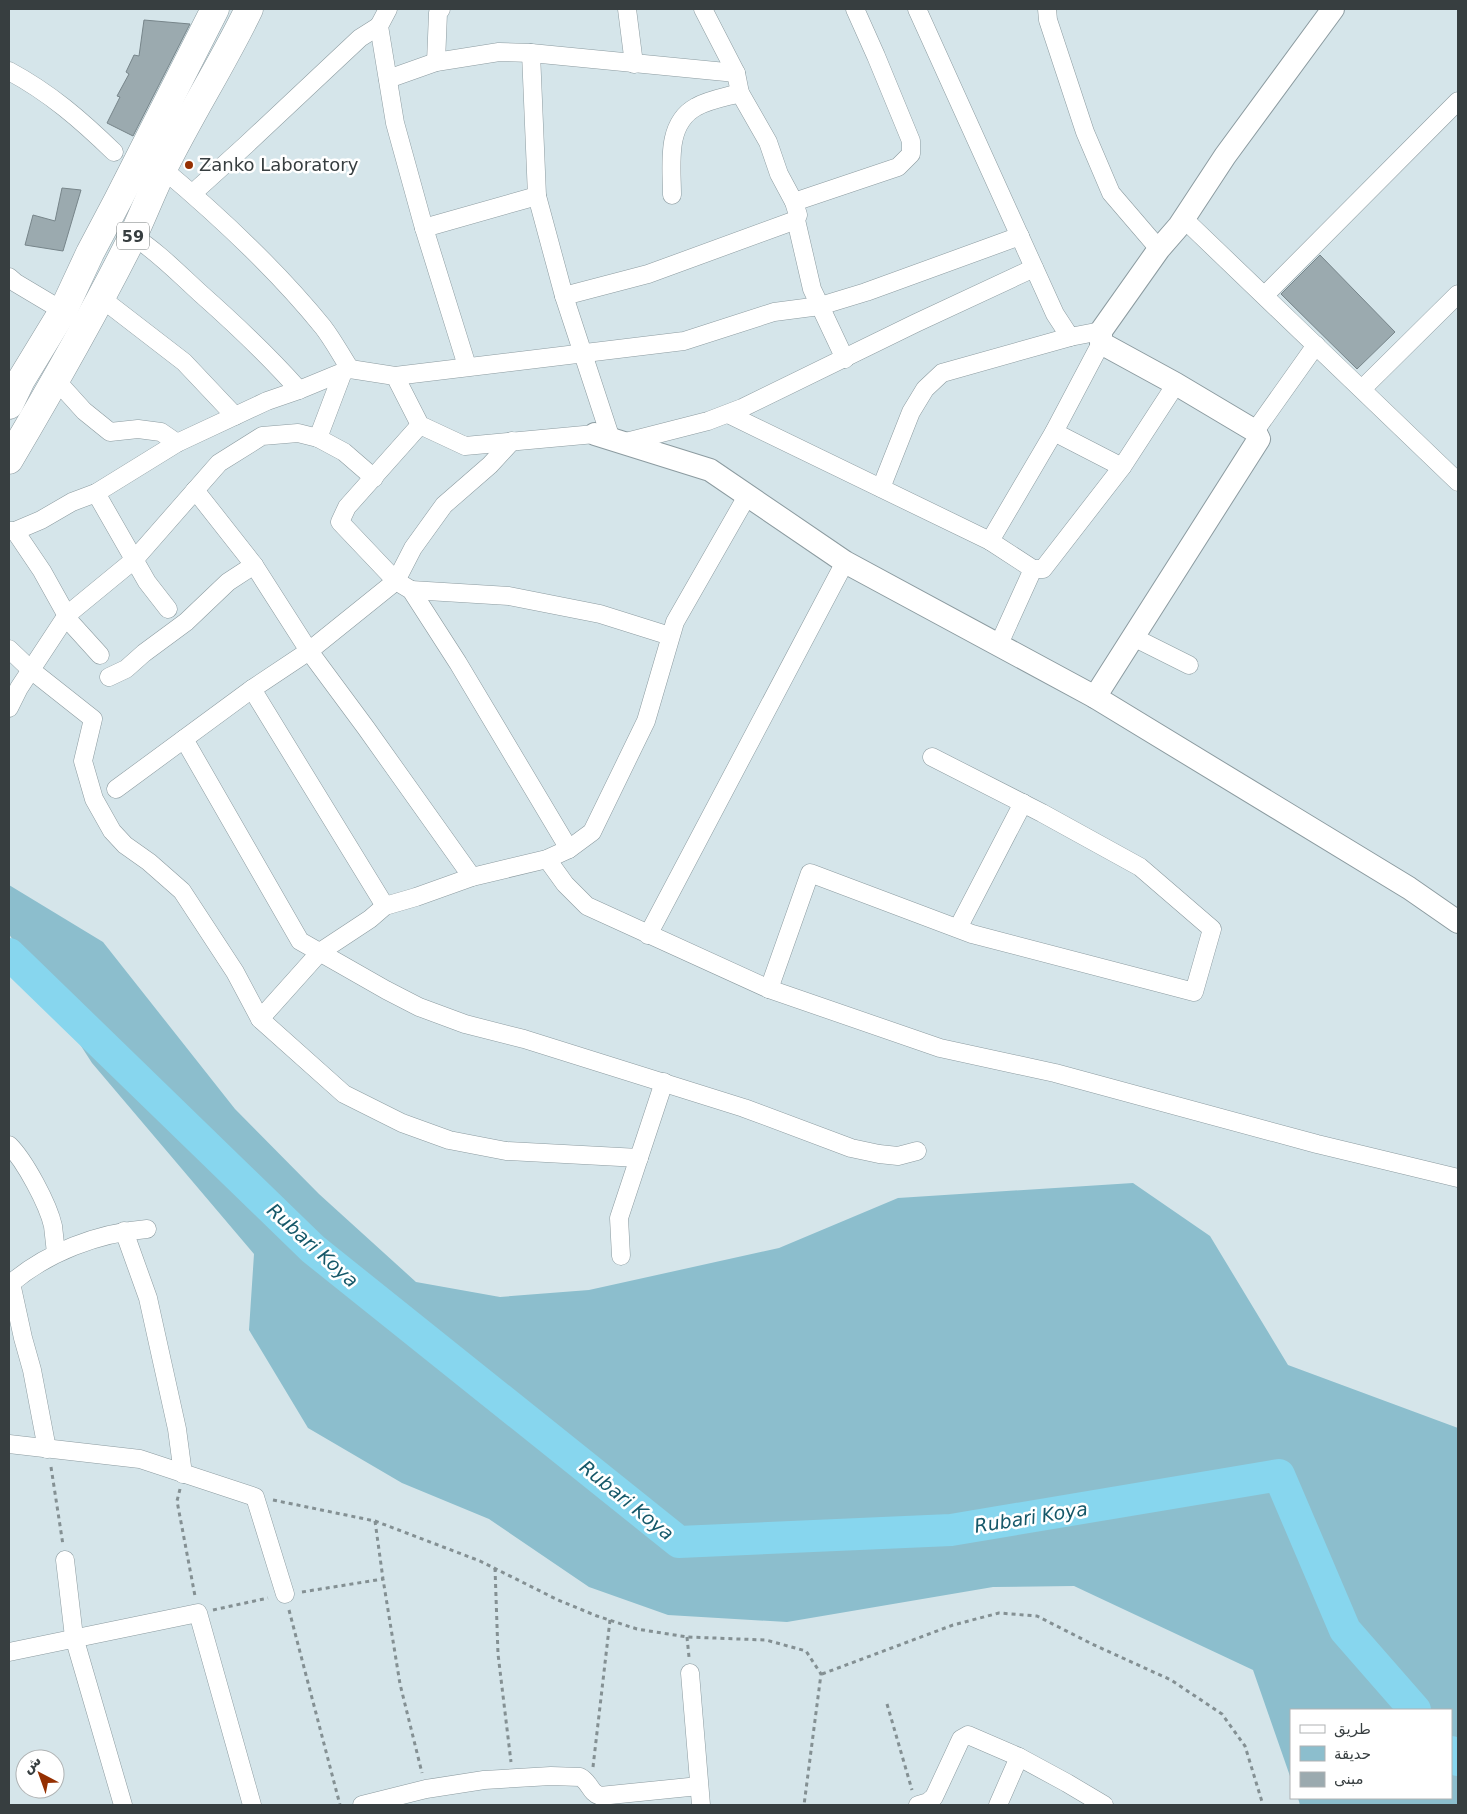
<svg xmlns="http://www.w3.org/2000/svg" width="1467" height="1814" font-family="'DejaVu Sans',Vazirmatn,sans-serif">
<rect width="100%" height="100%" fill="#d5e5ea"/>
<path fill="#8cbecd" d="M9,885L103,942L235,1109L319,1194L416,1282L500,1297L589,1290L779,1248L898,1198L1133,1183L1210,1236L1288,1365L1458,1428V1805H1300L1298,1798H1451V1710H1291V1779L1253,1670L1074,1586L993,1587L787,1622L668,1615L589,1587L489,1519L402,1483L308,1428L249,1330L254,1254L92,1063L9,934Z"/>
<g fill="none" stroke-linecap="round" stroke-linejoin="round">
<g stroke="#87d6ee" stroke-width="32">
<path d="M9,954L313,1249L679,1542L951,1530L1279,1475L1345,1630L1415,1710"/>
<path d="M1451,1752L1458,1760"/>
</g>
</g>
<g fill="#9baaaf" stroke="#77858a">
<path d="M144,20L190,24L133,136L107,123L120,97L117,96L129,74L126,72L134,55L139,56Z"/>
<path d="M62,188L81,190L63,251L25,245L33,215L55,221Z"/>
<path d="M1320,255L1395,332L1357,369L1281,294Z"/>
</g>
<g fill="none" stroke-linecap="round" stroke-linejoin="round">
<defs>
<g id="minor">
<path d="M388,9L379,26L395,123L424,228L467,366"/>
<path d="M627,9L634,64"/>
<path d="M703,9L736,73L740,93L768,142L779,174L794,202L798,215L796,220L812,289L845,359"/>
<path d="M917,9L1055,314L1070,337L1101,331"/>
<path d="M1047,9L1048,20L1085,132L1111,193L1159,249"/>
<path d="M531,53L537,196L564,296L611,439"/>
<path d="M436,62L438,13L441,9"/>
<path d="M9,71C50,93 81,120 114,152"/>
<path d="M388,79L436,62L499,52L531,53L736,73"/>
<path d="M163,169C220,217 276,269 323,327C333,340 341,355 350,369"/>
<path d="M193,193L246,145L360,38L379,26"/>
<path d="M672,195C672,166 665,124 696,107C708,100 726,97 740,93"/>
<path d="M794,202L898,167L911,154V141L876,56L855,9"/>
<path d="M1184,219L1458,482"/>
<path d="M424,228L537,196"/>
<path d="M133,236C158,252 178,273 200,293C235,324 268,355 299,390"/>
<path d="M9,277L16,283L63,311"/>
<path d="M1265,295L1458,101"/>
<path d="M564,296L648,274L796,220"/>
<path d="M101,298L184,362L235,416"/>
<path d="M395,376L684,341L774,312L820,306L866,292L1020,236"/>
<path d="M56,380L84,411L110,432L138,429L161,432L177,443"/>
<path d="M1362,389L1458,294"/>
<path d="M728,414L990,541L1033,569H1043L1122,467L1176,384"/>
<path d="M420,425L347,507L340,522L396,581L411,590L458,663L569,849"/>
<path d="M1255,431L1316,345"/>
<path d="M1054,432L1122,467"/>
<path d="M318,438L344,452L374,478"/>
<path d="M622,443L708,421L742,408L916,323L1034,268"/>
<path d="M881,488L911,412L925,389L942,373L1070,337"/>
<path d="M195,490L254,565L309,651L366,728L472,877"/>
<path d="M96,493L147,582L168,609"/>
<path d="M9,531H15L41,520L72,502L96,493L177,443L267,401L299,390L350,369L395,376L420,425L465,446L595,434"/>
<path d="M15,531L42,571L71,623L100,655"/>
<path d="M990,541L1054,432L1101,343"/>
<path d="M411,590L509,596L600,614L670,636"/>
<path d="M1133,637L1189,665"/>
<path d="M999,644L1033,569"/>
<path d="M9,649L31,670L93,719L83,761L94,799L112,831L125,845L149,862L182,891L235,972L260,1019L344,1094L402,1123L449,1140L506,1151L639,1158"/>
<path d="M109,677L126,669L144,653L186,622L228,582L254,565"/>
<path d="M252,689L385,906"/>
<path d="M9,708L19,688L67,615L134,560L219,463L262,436L298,433L318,438L343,372"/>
<path d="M184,739L300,941L386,990L419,1007L465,1024L524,1039L744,1108L851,1148L879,1154L898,1156L917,1151"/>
<path d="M116,789L252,689L309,651L396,581L413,548L444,505L490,465L512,441"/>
<path d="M547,859L565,884L587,906L769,989L940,1048L1055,1073L1317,1144L1458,1178"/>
<path d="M958,928L1023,803"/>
<path d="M648,935L845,562"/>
<path d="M769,989L810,873L972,934L1194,992L1212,929L1140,867L1042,813L932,757"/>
<path d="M260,1019L320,952L370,919L385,906L416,897L472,877L547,859L569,849L592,832L646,721L675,622L747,496"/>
<path d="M9,1145C25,1161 48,1204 53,1226C54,1235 55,1244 56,1253"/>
<path d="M124,1231L148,1298L177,1429L183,1474"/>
<path d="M621,1256L619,1218L664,1082"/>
<path d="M11,1283L23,1338L32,1370L47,1449"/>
<path d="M9,1285C47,1252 98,1233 147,1229"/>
<path d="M9,1444L140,1459L255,1497L285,1594"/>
<path d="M65,1560L74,1637L123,1805"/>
<path d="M9,1652L198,1613L252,1805"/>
<path d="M690,1673L701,1805"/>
<path d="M362,1805L426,1789L484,1780L551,1776L580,1777C590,1782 590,1793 600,1796L699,1786"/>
<path d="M918,1805L928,1802L934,1797L961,1739L968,1735L1019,1757L1067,1783L1104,1805"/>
<path d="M998,1805L1019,1757"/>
</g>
<g id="tertiary">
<path d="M595,434L710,470L845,562L1095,697L1409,888L1458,922"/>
<path d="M1095,697L1259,439L1255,431L1176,384L1101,343V331L1159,249L1179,226L1225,156L1333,9"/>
</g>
<g id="primary">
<path d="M9,405L21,380L63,311L90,253L118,200L215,9"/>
<path d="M9,460C52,387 94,314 132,238C143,215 152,191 163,169C190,114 223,63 249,9"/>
</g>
</defs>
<use href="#minor" stroke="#8c9ba0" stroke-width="19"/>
<use href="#tertiary" stroke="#8c9ba0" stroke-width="24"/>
<use href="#primary" stroke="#8c9ba0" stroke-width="29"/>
<g stroke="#849093" stroke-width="3" stroke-dasharray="4 4" stroke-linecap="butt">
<path d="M51,1467L63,1545"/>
<path d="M180,1489L177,1501L195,1596"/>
<path d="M273,1500L375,1521L480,1561L558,1600L597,1616L637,1629L687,1637L766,1640L806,1651L821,1674L804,1805"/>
<path d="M375,1521L383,1579L400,1684L422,1773"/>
<path d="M495,1568L498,1654L511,1762"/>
<path d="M302,1592L383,1579"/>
<path d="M213,1610L268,1598"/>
<path d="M289,1610L340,1805"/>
<path d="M687,1637L689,1657"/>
<path d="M822,1674L953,1625L999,1613L1037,1616L1092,1644L1171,1680L1222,1714L1245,1746L1263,1805"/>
<path d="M887,1704L912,1790"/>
<path d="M593,1767L610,1620"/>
</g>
<use href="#minor" stroke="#fff" stroke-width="18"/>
<use href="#tertiary" stroke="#fff" stroke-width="22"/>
<use href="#primary" stroke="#fff" stroke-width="28"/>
</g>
<circle fill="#953002" stroke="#fff" stroke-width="2" cx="189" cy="165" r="5"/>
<g text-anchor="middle" stroke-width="5" stroke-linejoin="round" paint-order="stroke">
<rect fill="#fff" stroke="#737879" stroke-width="1" x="117" y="222.5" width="32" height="27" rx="4"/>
<g font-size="16" font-weight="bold" fill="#373e40">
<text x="133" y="242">59</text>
</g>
<g font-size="18" fill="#373e40" stroke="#fff" text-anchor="start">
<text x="199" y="171">Zanko Laboratory</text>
</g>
<g font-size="19" font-style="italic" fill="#155869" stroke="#fff">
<text transform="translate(313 1245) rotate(42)" y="7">Rubari Koya</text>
<text transform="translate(627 1500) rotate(39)" y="7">Rubari Koya</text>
<text transform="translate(1031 1517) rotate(-9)" y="7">Rubari Koya</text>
</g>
</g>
<rect width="1467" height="1814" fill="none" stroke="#373e40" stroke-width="20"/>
<rect x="1290" y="1709" width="162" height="90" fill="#ffffff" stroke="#afb2b3"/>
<rect x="1300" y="1725" width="25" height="8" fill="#ffffff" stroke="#afb2b3"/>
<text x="1334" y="1734" font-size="15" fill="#373e40">طريق</text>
<rect x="1300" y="1746" width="25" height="15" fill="#8cbecd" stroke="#afb2b3"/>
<text x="1334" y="1759" font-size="15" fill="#373e40">حديقة</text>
<rect x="1300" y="1772" width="25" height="15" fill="#9baaaf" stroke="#afb2b3"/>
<text x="1334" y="1784" font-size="15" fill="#373e40">مبنى</text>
<g transform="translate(40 1774) rotate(319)"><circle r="24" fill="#ffffff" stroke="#afb2b3"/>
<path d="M0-4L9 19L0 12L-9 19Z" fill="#953002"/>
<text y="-8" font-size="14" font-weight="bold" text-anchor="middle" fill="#373e40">ش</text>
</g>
</svg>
